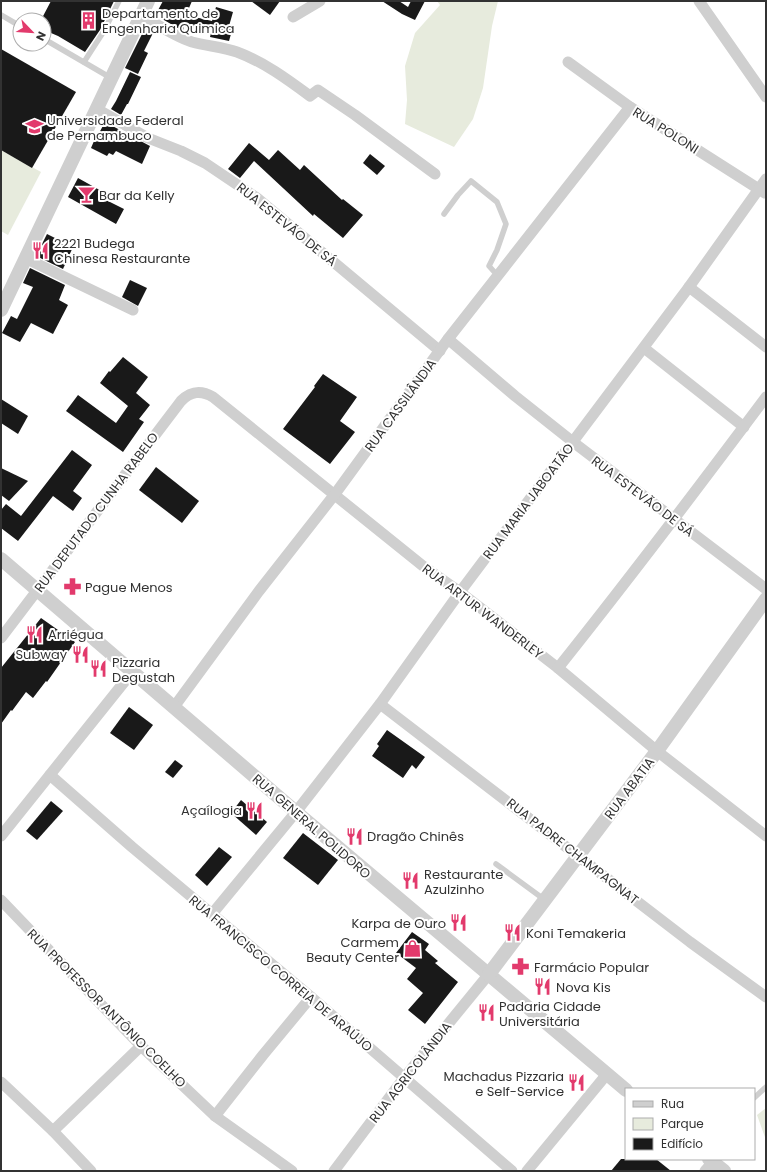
<svg xmlns="http://www.w3.org/2000/svg" width="767" height="1172" font-family="Poppins,sans-serif">
<rect width="100%" height="100%" fill="#fff"/>
<g fill="#e7ebdd">
<path d="M437,1H498L492,26L483,88L473,119L454,147L405,124L407,100L405,66L415,33L440,5Z"/>
<path d="M1,150L41,172L8,235L1,231Z"/>
<path d="M766,1108V1140L757,1115Z"/>
</g>
<g fill="#191919">
<path d="M51,1H114L100,30L85,52L58,36L44,30V20H41Z"/>
<path d="M163,1H192L186,15L212,21L216,7L233,12L229,26L233,27L229,41L210,37L211,33L184,26L183,31L157,16V12Z"/>
<path d="M251,1H280L270,15Z"/>
<path d="M382,1H399L408,7L411,1H425L415,20L402,14Z"/>
<path d="M146,26L154,31L144,51L148,53L138,74L125,68Z"/>
<path d="M1,49L76,92L32,168L1,150Z"/>
<path d="M130,72L141,77L128,104H127L121,115L111,109L116,101Z"/>
<path d="M105,122L150,146L142,164L116,151L113,155L109,153L107,156L91,148L97,134L98,135Z"/>
<path d="M249,143L269,160L278,150L300,170L304,165L342,200L343,199L363,215L343,238L314,214L313,216L254,161L240,178L228,169Z"/>
<path d="M370,154L385,166L377,175L363,163Z"/>
<path d="M78,178L105,193L102,198L124,209L116,224L68,197Z"/>
<path d="M47,234L73,247L63,269L36,256Z"/>
<path d="M30,268L65,285L59,300L68,305L53,334L31,323L20,342L2,333L11,316L17,319L33,287L23,283Z"/>
<path d="M130,280L147,288L138,306L122,297Z"/>
<path d="M123,357L148,377L136,393L150,405L139,419L144,422L123,452L66,411L78,395L116,423L128,406L100,383L109,371L110,372Z"/>
<path d="M323,374L357,397L340,421L355,432L330,464L283,429L315,387L314,386Z"/>
<path d="M1,399L28,416L18,434L1,423Z"/>
<path d="M72,450L92,465L73,491L82,498L73,511L53,496L18,541L1,528V510L6,504L21,516Z"/>
<path d="M156,467L199,501L182,523L139,490Z"/>
<path d="M1,468L28,481L9,501L1,495Z"/>
<path d="M41,618L75,642L47,682L46,681L33,698L26,692L12,711L11,710L1,724V668Z"/>
<path d="M129,707L153,725L134,750L110,733Z"/>
<path d="M387,730L425,757L416,769L412,765L403,778L372,756L379,746L377,744Z"/>
<path d="M175,760L183,766L173,778L165,772Z"/>
<path d="M241,800L267,822L256,835L231,813Z"/>
<path d="M51,801L63,811L37,840L26,831Z"/>
<path d="M303,833L338,860L318,885L283,858Z"/>
<path d="M219,847L232,857L207,886L195,875Z"/>
<path d="M412,932L429,944L425,950L438,961L435,963L458,982L425,1024L408,1010L423,993L407,979L416,968L396,953Z"/>
<path d="M621,1159H656L671,1171H611Z"/>
</g>
<g fill="none" stroke-linecap="round" stroke-linejoin="round">
<g stroke="#cfcfcf" stroke-width="5.5">
<path d="M1,15L20,26"/>
<path d="M44,39L111,78"/>
<path d="M84,62L104,31L119,1"/>
<path d="M444,214L458,195L471,181L497,202L506,224L497,250L489,266L498,276"/>
<path d="M496,864L545,900"/>
<path d="M754,1098L766,1087"/>
</g>
<g stroke="#cfcfcf" stroke-width="11">
<path d="M699,1L766,97"/>
<path d="M141,15C158,25 174,36 192,42C207,46 223,47 237,52C264,62 287,79 310,96L318,90L355,115L435,174"/>
<path d="M293,17L320,1"/>
<path d="M568,62L630,107L765,193"/>
<path d="M97,109L148,138L181,151L205,163L257,198L440,351"/>
<path d="M25,258L133,310"/>
<path d="M689,287L766,347"/>
<path d="M448,339L515,396L573,442L766,589"/>
<path d="M644,348L744,427"/>
<path d="M1,638L181,401C191,391 201,390 213,397L423,566L460,592L558,668L657,751L766,836"/>
<path d="M558,668C629,579 698,488 766,397"/>
<path d="M380,704L690,942L766,997"/>
<path d="M174,707L259,591L335,494L448,339L630,107"/>
<path d="M50,775L132,847L311,997L512,1171"/>
<path d="M1,836L133,671"/>
<path d="M1,900L141,1046L177,1080L215,1116L292,1171"/>
<path d="M212,914L296,812L380,704L460,592L689,287L766,179"/>
<path d="M1,1082L53,1131L91,1171"/>
<path d="M215,1116L263,1055L311,997"/>
<path d="M53,1131L141,1046"/>
<path d="M334,1171L404,1078L489,974"/>
<path d="M527,1171L607,1074"/>
<path d="M705,1171L713,1162"/>
</g>
<g stroke="#cfcfcf" stroke-width="14">
<path d="M1,310L148,1"/>
<path d="M1,559L296,812L626,1090"/>
<path d="M489,974L657,751L766,599"/>
<path d="M709,1159L724,1171"/>
</g>
</g>
<defs>
<symbol id="building-bare" viewBox="-9 -9 18 18"><path d="M-4-6H4V6H1V3H-1V6H-4ZM-2.5-4.3h1.7v1.8h-1.7ZM.8-4.3h1.7v1.8H.8ZM-2.5-1h1.7V.8h-1.7ZM.8-1h1.7V.8H.8Z" fill="#e23a6c" stroke="#fff" stroke-width="2.5" paint-order="stroke"/></symbol>
<symbol id="university-bare" viewBox="-9 -9 18 18"><path d="M0-5L7-2L0 1L-7-2ZM-4 1L0 2.5L4 1V4Q0 6-4 4Z" fill="#e23a6c" stroke="#fff" stroke-width="2.5" paint-order="stroke"/></symbol>
<symbol id="bar-bare" viewBox="-9 -9 18 18"><path d="M-6-5H6L.8 .8V4.5H3.5V6h-7V4.5H-.8V.8Z" fill="#e23a6c" stroke="#fff" stroke-width="2.5" paint-order="stroke"/></symbol>
<symbol id="restaurant-bare" viewBox="-9 -9 18 18"><path d="M-5-6h1v4h1v-4h1v4h1v-4h1v5L-1.5 .5V6h-2V.5L-5-1ZM5-6V6H3V1.5H1.5Q1.5-4 5-6Z" fill="#e23a6c" stroke="#fff" stroke-width="2.5" paint-order="stroke"/></symbol>
<symbol id="pharmacy-bare" viewBox="-9 -9 18 18"><path d="M-2-6h4v4h4v4h-4v4h-4v-4h-4v-4h4Z" fill="#e23a6c" stroke="#fff" stroke-width="2.5" paint-order="stroke"/></symbol>
<symbol id="shop-bare" viewBox="-9 -9 18 18"><path d="M-5-2.5h2.3a2.7 3.5 0 0 1 5.4 0H5L5.5 6h-11ZM-1.5-2.5h3a1.5 2.3 0 0 0-3 0Z" fill="#e23a6c" stroke="#fff" stroke-width="2.5" paint-order="stroke"/></symbol>
</defs>
<g fill-rule="evenodd">
<use href="#building-bare" x="76" y="8" width="25" height="25"/>
<use href="#university-bare" x="22" y="114" width="25" height="25"/>
<use href="#bar-bare" x="74" y="182" width="25" height="25"/>
<use href="#restaurant-bare" x="28" y="238" width="25" height="25"/>
<use href="#pharmacy-bare" x="60" y="574" width="25" height="25"/>
<use href="#restaurant-bare" x="22" y="622" width="25" height="25"/>
<use href="#restaurant-bare" x="68" y="642" width="25" height="25"/>
<use href="#restaurant-bare" x="86" y="656" width="25" height="25"/>
<use href="#restaurant-bare" x="242" y="798" width="25" height="25"/>
<use href="#restaurant-bare" x="342" y="824" width="25" height="25"/>
<use href="#restaurant-bare" x="398" y="868" width="25" height="25"/>
<use href="#restaurant-bare" x="446" y="910" width="25" height="25"/>
<use href="#restaurant-bare" x="500" y="920" width="25" height="25"/>
<use href="#shop-bare" x="400" y="936" width="25" height="25"/>
<use href="#pharmacy-bare" x="508" y="954" width="25" height="25"/>
<use href="#restaurant-bare" x="530" y="974" width="25" height="25"/>
<use href="#restaurant-bare" x="474" y="1000" width="25" height="25"/>
<use href="#restaurant-bare" x="564" y="1070" width="25" height="25"/>
</g>
<g text-anchor="middle" stroke-width="4" stroke-linejoin="round" paint-order="stroke">
<g font-size="13" fill="#323232" stroke="#fff" text-anchor="start">
<text x="102" y="18">Departamento de<tspan x="102" dy="15">Engenharia Quimica</tspan></text>
<text x="47" y="125">Universidade Federal<tspan x="47" dy="15">de Pernambuco</tspan></text>
<text x="99" y="200">Bar da Kelly</text>
<text x="54" y="248">2221 Budega<tspan x="54" dy="15">Chinesa Restaurante</tspan></text>
<text x="85" y="592">Pague Menos</text>
<text x="48" y="639">Arriégua</text>
<text x="67" y="659" text-anchor="end">Subway</text>
<text x="112" y="667">Pizzaria<tspan x="112" dy="15">Degustah</tspan></text>
<text x="242" y="815" text-anchor="end">Açaílogia</text>
<text x="367" y="841">Dragão Chinês</text>
<text x="424" y="879">Restaurante<tspan x="424" dy="15">Azulzinho</tspan></text>
<text x="446" y="928" text-anchor="end">Karpa de Ouro</text>
<text x="526" y="938">Koni Temakeria</text>
<text x="399" y="947" text-anchor="end">Carmem<tspan x="399" dy="15">Beauty Center</tspan></text>
<text x="534" y="972">Farmácio Popular</text>
<text x="556" y="992">Nova Kis</text>
<text x="499" y="1011">Padaria Cidade<tspan x="499" dy="15">Universitária</tspan></text>
<text x="564" y="1081" text-anchor="end">Machadus Pizzaria<tspan x="564" dy="15">e Self-Service</tspan></text>
</g>
<g font-size="13" fill="#323232" stroke="#fff">
<text transform="translate(666 130) rotate(32)" y="5">RUA POLONI</text>
<text transform="translate(287 224) rotate(39)" y="5">RUA ESTEVÃO DE SÁ</text>
<text transform="translate(400 405) rotate(-54)" y="5">RUA CASSILÂNDIA</text>
<text transform="translate(643 496) rotate(37)" y="5">RUA ESTEVÃO DE SÁ</text>
<text transform="translate(528 501) rotate(-53)" y="5">RUA MARIA JABOATÃO</text>
<text transform="translate(96 512) rotate(-53)" y="5">RUA DEPUTADO CUNHA RABELO</text>
<text transform="translate(483 611) rotate(37)" y="5">RUA ARTUR WANDERLEY</text>
<text transform="translate(629 788) rotate(-53)" y="5">RUA ABATIA</text>
<text transform="translate(312 826) rotate(41)" y="5">RUA GENERAL POLIDORO</text>
<text transform="translate(573 851) rotate(38)" y="5">RUA PADRE CHAMPAGNAT</text>
<text transform="translate(281 973) rotate(40)" y="5">RUA FRANCISCO CORREIA DE ARAÚJO</text>
<text transform="translate(107 1008) rotate(45)" y="5">RUA PROFESSOR ANTÔNIO COELHO</text>
<text transform="translate(410 1072) rotate(-52)" y="5">RUA AGRICOLÂNDIA</text>
</g>
</g>
<rect width="767" height="1172" fill="none" stroke="#323232" stroke-width="4"/>
<rect x="625" y="1088" width="130" height="72" fill="#ffffff" stroke="#adadad"/>
<rect x="633" y="1101" width="20" height="6" fill="#cfcfcf" stroke="#adadad"/>
<text x="661" y="1108" font-size="12" fill="#323232">Rua</text>
<rect x="633" y="1118" width="20" height="12" fill="#e7ebdd" stroke="#adadad"/>
<text x="661" y="1128" font-size="12" fill="#323232">Parque</text>
<rect x="633" y="1138" width="20" height="12" fill="#191919" stroke="#adadad"/>
<text x="661" y="1148" font-size="12" fill="#323232">Edifício</text>
<g transform="translate(32 32) rotate(115)"><circle r="19" fill="#ffffff" stroke="#adadad"/>
<path d="M0-3L7 15L0 10L-7 15Z" fill="#e23a6c"/>
<text y="-6" font-size="11" font-weight="bold" text-anchor="middle" fill="#323232">N</text>
</g>
</svg>
